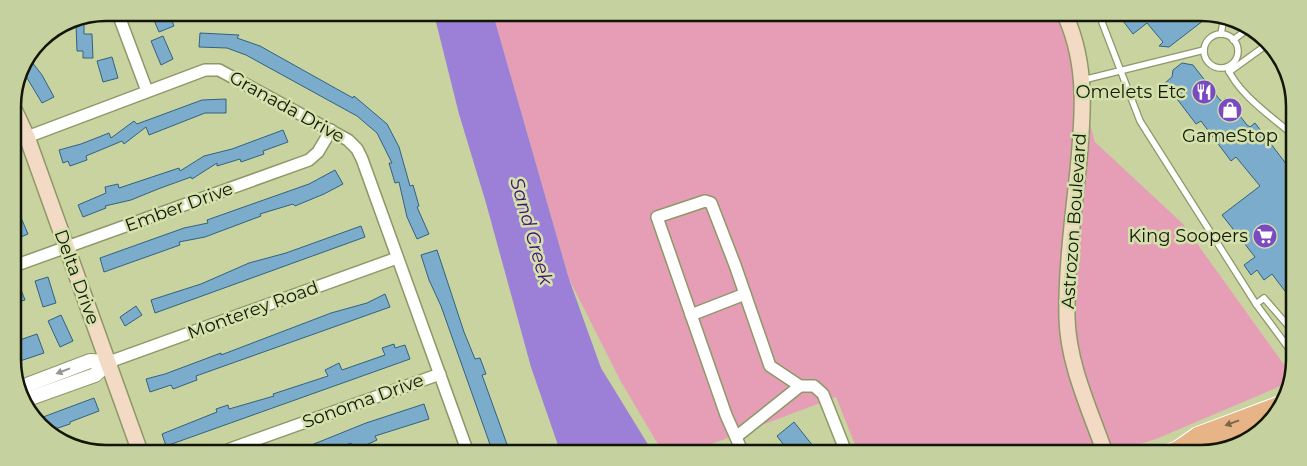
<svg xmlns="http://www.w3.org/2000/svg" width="1307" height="466" font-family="Montserrat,sans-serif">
<rect width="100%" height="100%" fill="#c8d3a0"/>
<path fill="#e69eb6" d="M493,14L1066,17L1084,103L1095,142L1183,224L1290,373V382L1156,439L1109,453L858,452L836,397L693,451H662L620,380L569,279Z"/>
<path fill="#9c7fd7" d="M434,14H493L569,279L601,368L652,451H560L531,367L486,203L459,114Z"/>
<g fill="#7baccc" stroke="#32627f">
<path d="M151,13H169L174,26L159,32Z"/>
<path d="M1120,17H1208L1169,47L1159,46L1163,42L1147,23L1133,34Z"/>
<path d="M84,21V34H92L93,58H83V51H77L76,24Z"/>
<path d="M200,33L239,35L237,38L260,46L335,88L353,98L354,96L387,124L399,147L410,186L413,185L419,206L417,207L429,234L417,239L407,217L399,182L395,183L389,163H392L377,133L357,116L246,55L227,48L199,47Z"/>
<path d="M163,36L173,59L161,65L151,41Z"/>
<path d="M28,57L42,75L54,97L42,103L21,68Z"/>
<path d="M112,57L118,78L103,82L97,61Z"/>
<path d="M1182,63L1193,65L1220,100L1222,101L1226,98L1247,125L1250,127L1255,123L1287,165L1293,160L1291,299L1272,274L1264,280L1257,270L1251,275L1244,265L1255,257L1222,215L1260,186L1236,157L1231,161L1201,121L1196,124L1165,83L1172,77L1173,70Z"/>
<path d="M226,99V113H205L149,135L146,127L124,144L122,141L86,156L87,160L70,166L68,161L63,163L59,150L81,144L109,133L111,138L134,121L137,124L202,100Z"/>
<path d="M283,130L288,142L263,151L264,154L241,162L240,159L217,166V163L192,179L191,177L158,189L131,200L105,206L106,208L83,217L78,205L106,193L105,187L118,184L119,188L179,168L180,171L204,156L232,149Z"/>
<path d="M335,170L343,184L324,194L295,206L293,204L260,214L261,216L205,237L179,242L180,245L104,272L100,258L184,228L208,223L207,220L309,184Z"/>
<path d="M13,199L28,234L16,239L13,234Z"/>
<path d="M361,226L365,237L155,313L151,300L201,284L249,263L286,253Z"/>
<path d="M437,250L464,332L475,359L480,358L486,374L482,375L509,450H492L441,306L429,280L421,255Z"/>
<path d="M48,277L56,303L43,307L35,281Z"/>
<path d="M20,287L25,300L14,303V289Z"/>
<path d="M385,294L390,307L196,376L197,380L173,389L171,385L150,392L146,379L165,374L221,353V355L331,313L367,303Z"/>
<path d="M136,306L142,315L125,326L120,317Z"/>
<path d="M61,315L73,341L60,347L48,321Z"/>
<path d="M37,334L44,353L14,363V342Z"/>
<path d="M394,344L395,348L405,345L410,359L166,446L162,434L217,412L216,409L228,405L229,409L274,396L273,394L328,376L325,370L339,363L342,370L385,355L382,348Z"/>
<path d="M94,398L99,411L70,422V424L49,431L35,420Z"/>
<path d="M424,404L429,419L375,436L377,440L355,450L351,443L332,450H299L366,423Z"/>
<path d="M794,422L813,446L805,452H789L777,436Z"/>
</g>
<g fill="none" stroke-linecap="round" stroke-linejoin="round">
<defs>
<g id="service">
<path d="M1100,17L1140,121L1256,304L1290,350"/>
<path d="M1221,34L1224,17"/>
<circle cx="1221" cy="51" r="17"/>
<path d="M1233,40L1248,29"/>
<path d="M1227,67C1238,94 1271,116 1293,135"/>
<path d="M1229,72L1269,43"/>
<path d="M1083,80L1204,50"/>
<path d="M1256,304L1264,298L1290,328"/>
</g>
<g id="minor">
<path d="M120,19L147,91"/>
<path d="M27,137L205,70H219L348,140L357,149L362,159L467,450"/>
<path d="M14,266L309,160L318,152L331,130"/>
<path d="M691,315L745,294"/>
<path d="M109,362L397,258"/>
<path d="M736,437L800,386"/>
<path d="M230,449L440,374"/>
<path d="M742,451L726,415L657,217L705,201L711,203L735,265L770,366L800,386H814L823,394L846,452"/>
</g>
<g id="tertiary">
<path d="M19,388L90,361L109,362"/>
<path d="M25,400L95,375L109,362"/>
</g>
<g id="secondary">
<path d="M1066,17C1088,67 1083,117 1078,170C1073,219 1066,268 1067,318C1068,364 1090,410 1105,453"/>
<path d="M13,107L27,137L139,449"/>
</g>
<g id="primary">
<path d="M1178,450L1199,451L1262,429"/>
<path d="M1170,453L1178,450L1198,436L1278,406"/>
</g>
</defs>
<use href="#service" stroke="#8e9867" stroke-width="8"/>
<use href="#minor" stroke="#8e9867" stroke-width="14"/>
<use href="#tertiary" stroke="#8e9867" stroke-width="16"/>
<use href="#secondary" stroke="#8e9867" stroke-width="18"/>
<use href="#primary" stroke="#fff" stroke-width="20"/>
<use href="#service" stroke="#fff" stroke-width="5.5"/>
<use href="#minor" stroke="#fff" stroke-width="11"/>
<use href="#tertiary" stroke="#fff" stroke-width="14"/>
<use href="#secondary" stroke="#f3dac4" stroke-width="15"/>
<use href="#primary" stroke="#e7b488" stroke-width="18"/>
</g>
<defs><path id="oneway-solid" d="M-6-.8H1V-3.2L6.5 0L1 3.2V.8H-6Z" transform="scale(1.25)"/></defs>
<use fill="#95968e" href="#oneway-solid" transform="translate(63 371) rotate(159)"/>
<use fill="#7d6546" href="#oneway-solid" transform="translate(1232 423) rotate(160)"/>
<defs>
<symbol id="restaurant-disc" viewBox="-11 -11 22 22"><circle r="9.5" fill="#794ac2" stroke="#d5e1ac"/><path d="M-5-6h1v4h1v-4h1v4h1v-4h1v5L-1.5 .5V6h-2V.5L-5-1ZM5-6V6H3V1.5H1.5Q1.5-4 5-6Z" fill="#fff"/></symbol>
<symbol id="shop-disc" viewBox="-11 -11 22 22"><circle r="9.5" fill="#794ac2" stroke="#d5e1ac"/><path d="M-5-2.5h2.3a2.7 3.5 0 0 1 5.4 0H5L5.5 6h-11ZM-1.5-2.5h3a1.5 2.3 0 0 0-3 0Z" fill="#fff"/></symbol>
<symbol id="supermarket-disc" viewBox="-11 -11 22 22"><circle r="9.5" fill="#794ac2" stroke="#d5e1ac"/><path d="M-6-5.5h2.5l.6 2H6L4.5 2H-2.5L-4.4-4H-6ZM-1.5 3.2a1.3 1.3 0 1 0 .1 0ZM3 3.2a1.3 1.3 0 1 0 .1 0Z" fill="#fff"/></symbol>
</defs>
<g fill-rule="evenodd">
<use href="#restaurant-disc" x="1190" y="78" width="28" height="28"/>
<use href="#shop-disc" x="1216" y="96" width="28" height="28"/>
<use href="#supermarket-disc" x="1251" y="222" width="28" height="28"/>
</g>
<g text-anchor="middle" stroke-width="5" stroke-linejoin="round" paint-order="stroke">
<g font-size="18" fill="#131604" stroke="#d5e1ac" text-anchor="end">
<text x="1186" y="98">Omelets Etc</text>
<text x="1230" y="142" text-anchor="middle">GameStop</text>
<text x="1248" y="242">King Soopers</text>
</g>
<g font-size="18" fill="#131604" stroke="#d5e1ac">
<text transform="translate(287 107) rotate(29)" y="6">Granada Drive</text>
<text transform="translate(179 207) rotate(-20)" y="6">Ember Drive</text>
<text transform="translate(1074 221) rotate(-86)" y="6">Astrozon Boulevard</text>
<text transform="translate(77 277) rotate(70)" y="6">Delta Drive</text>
<text transform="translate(253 310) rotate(-20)" y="6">Monterey Road</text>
<text transform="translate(363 401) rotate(-20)" y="6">Sonoma Drive</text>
</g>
<g font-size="19" font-style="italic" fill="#400c77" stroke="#d5e1ac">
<text transform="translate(532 231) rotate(74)" y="7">Sand Creek</text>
</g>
</g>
<path d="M0 0H1307V466H0ZM106 21H1201A85 85 0 0 1 1286 106V360A85 85 0 0 1 1201 445H106A85 85 0 0 1 21 360V106A85 85 0 0 1 106 21Z" fill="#c5d19f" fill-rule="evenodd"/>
<path fill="none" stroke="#131604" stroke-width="2.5" d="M106 21H1201A85 85 0 0 1 1286 106V360A85 85 0 0 1 1201 445H106A85 85 0 0 1 21 360V106A85 85 0 0 1 106 21Z"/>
</svg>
